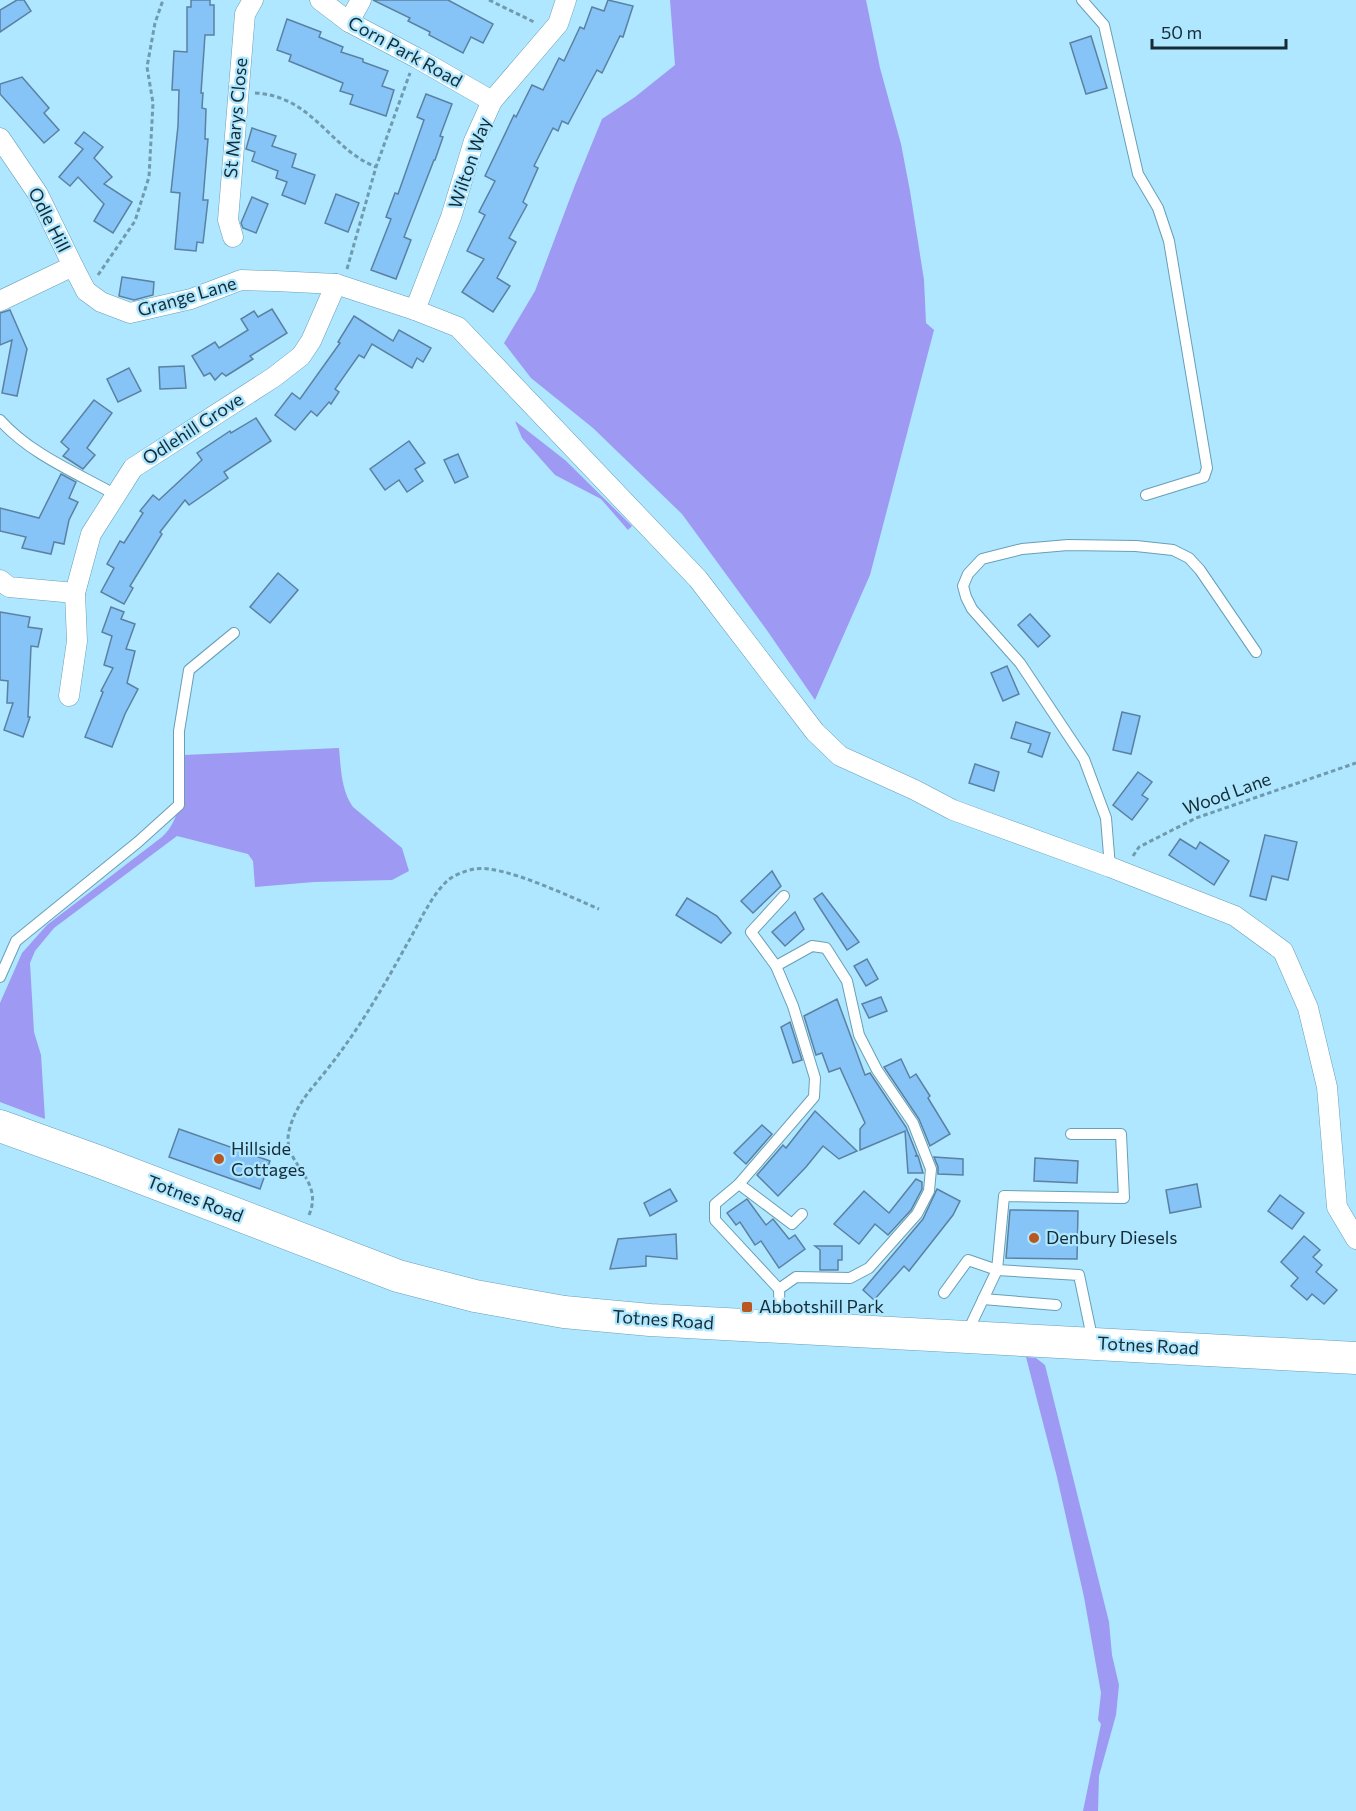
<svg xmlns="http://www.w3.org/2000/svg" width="1356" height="1811" font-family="Commissioner,sans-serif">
<rect width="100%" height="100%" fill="#aee7ff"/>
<g fill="#9e99f3">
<path d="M670,0H866L880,68L901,144L910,191L924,280L926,323L934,330L870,575L815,700L766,629L682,514L593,428L531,378L504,343L535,291L575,185L602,119L635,97L675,65Z"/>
<path d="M515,421L565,460L632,526L628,530L601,499L555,475L522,438Z"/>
<path d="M339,748C341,769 341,790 353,807L402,848L409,871L392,880L314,882L255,887L253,861L248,854L177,836L54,928L35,951L30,963L34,1032L41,1055L45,1119L0,1102V1003L22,953L47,925L162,837C184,818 181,782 184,755Z"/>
<path d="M1026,1357L1036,1358L1045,1365L1109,1622L1112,1655L1119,1685L1116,1715L1099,1776L1098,1811H1083L1101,1724L1098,1720L1101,1693L1084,1597L1057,1477Z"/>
</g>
<g fill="#86c3f6" stroke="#5b81a2" stroke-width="1.5">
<path d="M17,0H24L31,11L0,32V10Z"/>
<path d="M191,0H210V5H214V35H205L201,93H203L202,108L206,109L205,139H208L203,200H208L203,243L197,242L196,251L175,249L180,193L171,192L178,126L179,90H172L174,51L187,52V7H191Z"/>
<path d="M373,0H448L493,24L483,43L471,37L463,53L429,35L430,32L408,21L410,18Z"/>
<path d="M608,0L633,6L623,37L620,36L602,73L597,70L568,124L562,121L558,131L553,128L534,166L538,168L523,202L527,205L509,238L516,242L497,278L510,286L493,312L462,292L484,259L467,251L485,215L479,212L495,181L485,176L514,115L516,117L532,85L543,90L559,58L564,61L580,27L584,29L592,7L604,11Z"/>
<path d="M287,19L321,32L319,37L343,47L341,52L363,59V62L388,71L382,86L394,90L386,116L350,104L353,95L340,91L343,83L289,61L291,55L277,50Z"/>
<path d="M1091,36L1107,88L1086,94L1070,43Z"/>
<path d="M22,77L49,108L44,113L59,130L44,143L0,94V84Z"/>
<path d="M426,94L452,104L440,136L443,137L435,160H434L404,237L411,240L396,279L371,270L391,219L386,217L395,193L398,194L424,120L417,117Z"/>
<path d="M252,128L276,136L272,146L296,154L292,167L315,175L305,204L282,195L287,182L276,178L278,171L252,161L255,152L246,149Z"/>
<path d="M84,132L103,147L94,158L112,177L104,184L132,202L113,233L94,221L104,204L78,177L70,186L59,177L83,149L75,143Z"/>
<path d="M336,194L359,203L348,232L325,223Z"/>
<path d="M252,197L268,204L256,233L243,228L241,223Z"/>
<path d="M122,277L154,282L153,295L134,300L119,296Z"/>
<path d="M272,309L287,333L250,356L253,359L226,376L222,373L215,380L210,373L204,376L192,356L215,342L219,348L248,330L241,319L254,311L258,317Z"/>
<path d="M10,310L27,349L17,396L2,393L12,340L0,345V313Z"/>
<path d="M354,316L393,341L399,330L431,348L423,362L417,358L412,368L372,344L364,358L359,355L335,389L339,392L331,404L329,402L317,416L311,411L295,430L275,415L292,393L300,399L340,343L338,342Z"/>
<path d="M184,366L186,388L160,389L159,367Z"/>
<path d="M129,368L141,391L118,402L107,379Z"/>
<path d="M94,400L112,413L87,448L95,455L83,469L63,456L69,449L61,442Z"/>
<path d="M256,418L271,441L224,472L228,478L189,505L185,500L160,532L162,534L130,586L133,588L124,604L101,592L114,568L107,564L120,541L124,543L143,513L140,511L153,495L159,500L202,460L197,453L230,431L231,433Z"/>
<path d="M409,441L425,463L415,469L423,481L407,492L399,480L385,490L370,469Z"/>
<path d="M458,454L468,477L455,483L444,460Z"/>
<path d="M61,474L76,482L69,498L78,502L69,520L64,544L54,542L51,554L22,548L26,537L0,531V508L39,518Z"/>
<path d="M278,573L298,590L270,623L250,607Z"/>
<path d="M111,607L124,612L121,619L135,624L126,649L135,651L127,683L138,689L125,714L112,747L85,737L103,692L101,691L113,668L104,665L112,636L102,632Z"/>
<path d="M0,612L30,617L28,627L42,629L38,647L31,646L28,717H30L23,737L4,730L13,703H7L8,681L0,680Z"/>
<path d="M1030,614L1050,636L1038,647L1018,625Z"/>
<path d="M1007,666L1019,694L1003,701L991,673Z"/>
<path d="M1122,712L1140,716L1131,754L1113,750Z"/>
<path d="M1016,722L1050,733L1042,757L1028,752L1031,744L1011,738Z"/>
<path d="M975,764L999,772L994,791L969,783Z"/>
<path d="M1138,772L1152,782L1142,795L1148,799L1132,820L1113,805Z"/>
<path d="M1265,835L1297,842L1288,880L1272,876L1266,900L1250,896Z"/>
<path d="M1180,839L1196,849L1200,842L1229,861L1214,885L1169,855Z"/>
<path d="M772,871L781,886L753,913L741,901Z"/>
<path d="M822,893L859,942L847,950L814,899Z"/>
<path d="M687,898L717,916L731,933L721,943L676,915Z"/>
<path d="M795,912L804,929L785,946L772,932Z"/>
<path d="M867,959L878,979L866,986L854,966Z"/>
<path d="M881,997L887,1011L869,1018L862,1004Z"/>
<path d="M837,999L865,1075L870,1073L906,1127L917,1155L915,1156H918L923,1173H908L905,1131L860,1150V1129L865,1123L840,1068L829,1072L822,1053L816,1055L804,1016Z"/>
<path d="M790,1022L802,1060L793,1063L781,1027Z"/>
<path d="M901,1059L910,1078L916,1074L930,1096L928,1098L950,1134L930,1146L919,1119L884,1067Z"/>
<path d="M815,1111L857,1151L839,1159L823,1146L806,1167L778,1196L757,1175L783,1145L786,1148Z"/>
<path d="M762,1125L772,1134L746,1164L734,1153Z"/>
<path d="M179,1129L270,1161L260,1189L169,1157Z"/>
<path d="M934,1157L963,1159V1175L938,1174V1167Z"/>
<path d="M1035,1158L1078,1161L1077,1183L1034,1181Z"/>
<path d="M916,1179L922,1182V1189L911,1210L888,1235L875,1224L859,1244L834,1224L864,1191L889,1213Z"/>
<path d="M1197,1184L1201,1207L1170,1213L1166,1190Z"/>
<path d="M670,1189L677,1201L650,1216L644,1203Z"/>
<path d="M937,1189L960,1201L953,1215L909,1271L904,1266L874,1300L863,1290L923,1219Z"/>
<path d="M1280,1195L1304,1213L1292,1229L1268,1211Z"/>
<path d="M747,1199L766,1225L773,1219L789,1239L795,1235L805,1249L779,1268L761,1241L755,1245L740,1222L736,1225L727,1213Z"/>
<path d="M1010,1210L1078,1211L1077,1259L1006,1258Z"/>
<path d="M676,1234L677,1259L646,1256V1266L610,1269L618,1239Z"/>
<path d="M1304,1236L1320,1250L1313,1257L1322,1265L1316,1272L1337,1290L1324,1304L1312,1294L1307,1300L1291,1286L1298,1278L1281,1262Z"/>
<path d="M815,1246H842V1260H838V1270H820V1250Z"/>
</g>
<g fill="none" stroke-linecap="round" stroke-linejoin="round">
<defs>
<g id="service">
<path d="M1082,0L1104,25L1138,174L1158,208L1169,241L1207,468L1204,477L1146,495"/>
<path d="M0,420C30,454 77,473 116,495"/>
<path d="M1110,867L1106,818L1084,759L1020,663L972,609L966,597L963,586L968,574L982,559L1022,549L1068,545L1136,546L1173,550L1189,558L1200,570L1256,652"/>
<path d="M776,966L812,946L826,948L847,981L859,1035L877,1070L913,1123L931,1169L929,1191L917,1214L869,1268L850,1278L796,1277L779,1289"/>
<path d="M0,977L16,941L138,842L179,805V731L189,670L234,633"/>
<path d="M739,1184L792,1224L802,1214"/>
<path d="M944,1293L968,1260L997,1270L1079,1275L1093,1342"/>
<path d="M983,1299L1056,1305"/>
<path d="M780,1323L779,1289L715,1220V1204L739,1184L814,1097L815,1078L793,1006L776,966L751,932L784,896"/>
<path d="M967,1333L997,1270L1004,1196L1124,1198L1121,1134H1071"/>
</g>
<g id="minor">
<path d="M320,0L349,22L417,58L492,101"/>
<path d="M349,22L361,0"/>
<path d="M0,138L38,194L73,266L0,301"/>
<path d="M233,237L228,220L245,14L253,0"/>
<path d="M73,266L86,291L101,302L130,313L191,299L241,280L275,281L336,284L415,310L458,327L698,579L815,732L840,756L915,790L953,810L1110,867L1235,916L1283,951L1308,1008L1327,1087L1337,1207L1356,1239"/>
<path d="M415,310L451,217L474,141L492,101L558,24L566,0"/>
<path d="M0,580L9,587L75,593"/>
<path d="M69,696L77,641L75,593L91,534L133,468L274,377L301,356L311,341L336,284"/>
</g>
<path id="primary" d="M0,1126L100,1162L398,1276L475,1296L564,1312L650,1320L1356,1358"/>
</defs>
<use href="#service" stroke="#689fb5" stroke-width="12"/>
<use href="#minor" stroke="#689fb5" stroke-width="21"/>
<use href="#primary" stroke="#689fb5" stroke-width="33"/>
<g stroke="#709bad" stroke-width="3" stroke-dasharray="4.5 3" stroke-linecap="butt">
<path d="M489,0L534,22"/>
<path d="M255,93C313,96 330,149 376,167"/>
<path d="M347,269L376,167L410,73"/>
<path d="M98,275L135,221L149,177L153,103L147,67L155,23L163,0"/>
<path d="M1133,856L1139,847L1196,818L1356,763"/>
<path d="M309,1215C325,1178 281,1164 289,1131C296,1103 312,1089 329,1067C359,1029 384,986 407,944C419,924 429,899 446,882C453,875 465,871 474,869C503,864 570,897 599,909"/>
</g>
<use href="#service" stroke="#fff" stroke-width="10"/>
<use href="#minor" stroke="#fff" stroke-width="20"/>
<use href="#primary" stroke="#fff" stroke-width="32"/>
</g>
<g fill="#ba5620" stroke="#aee7ff" stroke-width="2">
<circle cx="219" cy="1159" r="6"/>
<circle cx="1034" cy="1238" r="6"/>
<rect x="741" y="1301" width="12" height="12" rx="3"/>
</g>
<g text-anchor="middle" stroke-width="4.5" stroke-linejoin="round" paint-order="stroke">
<g font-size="18" fill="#152c35" stroke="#aee7ff">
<text transform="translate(405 52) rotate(29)" y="6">Corn Park Road</text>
<text transform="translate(236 118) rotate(-85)" y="6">St Marys Close</text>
<text transform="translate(470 163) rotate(-71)" y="6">Wilton Way</text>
<text transform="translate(49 220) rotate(63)" y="6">Odle Hill</text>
<text transform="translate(187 297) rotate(-16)" y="6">Grange Lane</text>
<text transform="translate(193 429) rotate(-33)" y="6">Odlehill Grove</text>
<text transform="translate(1227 794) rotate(-20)" y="6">Wood Lane</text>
<text transform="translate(195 1199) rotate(21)" y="6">Totnes Road</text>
<text transform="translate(663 1320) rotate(4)" y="6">Totnes Road</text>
<text transform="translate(1148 1346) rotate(3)" y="6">Totnes Road</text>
</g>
<g font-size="18" fill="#152c35" stroke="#aee7ff" text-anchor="start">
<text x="231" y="1155">Hillside<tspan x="231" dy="21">Cottages</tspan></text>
<text x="1046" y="1244">Denbury Diesels</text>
<text x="759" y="1313">Abbotshill Park</text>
</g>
</g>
<path d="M1152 39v9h134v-9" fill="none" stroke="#152c35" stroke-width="3"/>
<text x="1161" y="39" font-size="18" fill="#152c35" stroke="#aee7ff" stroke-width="4.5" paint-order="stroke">50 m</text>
</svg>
